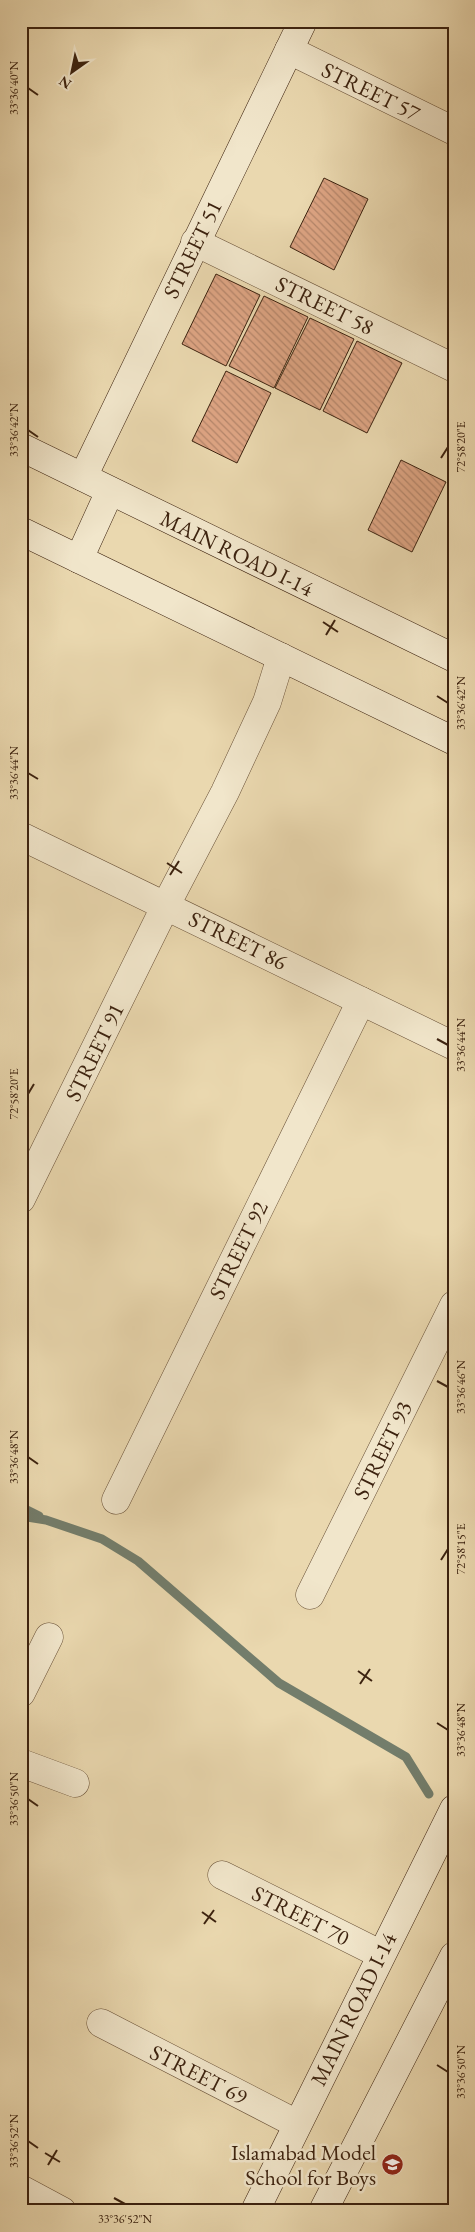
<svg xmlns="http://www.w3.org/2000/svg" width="475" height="2232" font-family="'EB Garamond',serif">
<defs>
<pattern id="building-back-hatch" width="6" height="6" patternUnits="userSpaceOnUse" patternTransform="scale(1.25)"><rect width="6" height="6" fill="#dda483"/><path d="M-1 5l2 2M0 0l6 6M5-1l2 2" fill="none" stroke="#b4856a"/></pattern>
</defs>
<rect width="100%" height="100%" fill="#ead8af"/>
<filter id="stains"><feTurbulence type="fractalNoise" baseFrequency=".004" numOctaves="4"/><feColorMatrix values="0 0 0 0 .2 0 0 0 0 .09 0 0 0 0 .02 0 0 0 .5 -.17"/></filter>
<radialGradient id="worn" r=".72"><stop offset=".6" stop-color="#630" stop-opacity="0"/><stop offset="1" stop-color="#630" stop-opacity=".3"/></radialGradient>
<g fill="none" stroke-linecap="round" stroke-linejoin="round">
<g stroke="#737d6b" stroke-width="9">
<path d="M21,1507L39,1516"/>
<path d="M21,1516L46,1520L102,1539L138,1561L279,1683L406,1757L429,1794"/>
</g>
</g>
<g fill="url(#building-back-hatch)" stroke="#3c220f">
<path d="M324,178L368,199L334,270L290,247Z"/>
<path d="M216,274L260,295L226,366L182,344Z"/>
<path d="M264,296L308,317L274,388L229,366Z"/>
<path d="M310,318L354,339L320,410L275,388Z"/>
<path d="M357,341L402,363L367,433L323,411Z"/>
<path d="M226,371L271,393L237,463L192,441Z"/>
<path d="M401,460L446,482L412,552L368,530Z"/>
</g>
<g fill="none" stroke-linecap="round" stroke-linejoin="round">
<defs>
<g id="street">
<path d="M289,50L454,131"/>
<path d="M195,242L454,368"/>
<path d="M21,836L454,1046"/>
<path d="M21,1199L166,905L225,792L267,702L281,657"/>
<path d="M116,1500L361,1001"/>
<path d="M310,1595L454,1305"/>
<path d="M21,1693L49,1637"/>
<path d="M21,1763L75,1783"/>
<path d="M222,1875L380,1954"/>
<path d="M101,2023L297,2124"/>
<path d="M21,2189L62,2211"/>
</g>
<g id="secondary">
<path d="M21,447L454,658"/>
<path d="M83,477L303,21"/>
<path d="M21,531L454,741"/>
<path d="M79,559L110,491"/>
<path d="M255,2211L454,1809"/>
<path d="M323,2211L454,1956"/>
</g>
</defs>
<use href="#street" stroke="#685037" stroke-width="29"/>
<use href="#secondary" stroke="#3c220f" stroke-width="29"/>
<use href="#street" stroke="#f1e6cb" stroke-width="28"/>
<use href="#secondary" stroke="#f1e6cb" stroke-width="28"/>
</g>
<path fill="none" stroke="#3c220f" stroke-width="2" d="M28,88L38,95M28,430L38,437M441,458L448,447M323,622L338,632M326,635L335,620M437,696L448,703M28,773L38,779M167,863L182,873M170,875L179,861M437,1039L448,1045M28,1094L34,1084M437,1381L448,1387M28,1457L38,1464M441,1560L448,1549M358,1671L372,1681M360,1684L370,1669M437,1723L448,1730M28,1799L38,1806M202,1912L216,1922M204,1924L214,1910M437,2065L448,2072M28,2141L38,2148M45,2153L60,2162M48,2165L57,2150M114,2198L125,2204"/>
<defs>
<symbol id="school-disc" viewBox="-11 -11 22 22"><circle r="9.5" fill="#8f2418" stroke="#f1e6cb"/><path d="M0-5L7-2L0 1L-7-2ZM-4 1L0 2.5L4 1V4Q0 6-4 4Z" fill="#fff"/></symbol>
</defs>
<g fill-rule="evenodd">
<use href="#school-disc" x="380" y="2152" width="25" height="25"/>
</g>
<g text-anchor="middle" stroke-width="5" stroke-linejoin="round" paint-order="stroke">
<g font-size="22" fill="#3c220f" stroke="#f1e6cb">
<text transform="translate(371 91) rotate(26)" y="8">STREET 57</text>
<text transform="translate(192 249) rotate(-64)" y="8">STREET 51</text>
<text transform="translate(325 305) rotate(26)" y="8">STREET 58</text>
<text transform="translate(237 553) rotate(26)" y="8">MAIN ROAD I-14</text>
<text transform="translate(238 940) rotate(26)" y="8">STREET 86</text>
<text transform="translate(94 1052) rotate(-64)" y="8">STREET 91</text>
<text transform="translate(238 1250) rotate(-64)" y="8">STREET 92</text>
<text transform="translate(382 1450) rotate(-64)" y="8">STREET 93</text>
<text transform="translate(301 1915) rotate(27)" y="8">STREET 70</text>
<text transform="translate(353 2009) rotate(-64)" y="8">MAIN ROAD I-14</text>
<text transform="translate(199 2074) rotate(27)" y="8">STREET 69</text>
</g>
<g font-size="22" fill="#3c220f" stroke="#f1e6cb" text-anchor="end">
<text x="376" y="2160">Islamabad Model<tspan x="376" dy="25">School for Boys</tspan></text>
</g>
</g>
<rect width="475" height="2232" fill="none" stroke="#ead8af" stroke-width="55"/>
<g transform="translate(72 72) rotate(213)" stroke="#f1e6cb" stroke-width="4" paint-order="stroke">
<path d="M0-4L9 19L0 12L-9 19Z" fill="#3c220f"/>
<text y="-8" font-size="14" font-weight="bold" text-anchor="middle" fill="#3c220f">N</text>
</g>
<rect x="28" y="28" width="420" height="2176" fill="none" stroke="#3c220f" stroke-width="2"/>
<g font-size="12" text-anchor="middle" fill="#3c220f">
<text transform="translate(14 88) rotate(-90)" y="4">33°36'40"N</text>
<text transform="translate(14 430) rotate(-90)" y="4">33°36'42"N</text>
<text transform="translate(461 447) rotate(-90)" y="4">72°58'20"E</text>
<text transform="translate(461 703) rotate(-90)" y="4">33°36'42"N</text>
<text transform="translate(14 773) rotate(-90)" y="4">33°36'44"N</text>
<text transform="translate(461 1045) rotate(-90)" y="4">33°36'44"N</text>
<text transform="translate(14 1094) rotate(-90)" y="4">72°58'20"E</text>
<text transform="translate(461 1387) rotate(-90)" y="4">33°36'46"N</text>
<text transform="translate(14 1457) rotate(-90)" y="4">33°36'48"N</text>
<text transform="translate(461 1549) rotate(-90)" y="4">72°58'15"E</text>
<text transform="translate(461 1730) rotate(-90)" y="4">33°36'48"N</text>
<text transform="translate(14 1799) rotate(-90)" y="4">33°36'50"N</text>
<text transform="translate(461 2072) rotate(-90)" y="4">33°36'50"N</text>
<text transform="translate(14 2141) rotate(-90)" y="4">33°36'52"N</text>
<text x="125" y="2223">33°36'52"N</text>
</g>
<rect width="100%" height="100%" filter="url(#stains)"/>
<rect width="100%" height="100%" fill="url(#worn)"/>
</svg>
